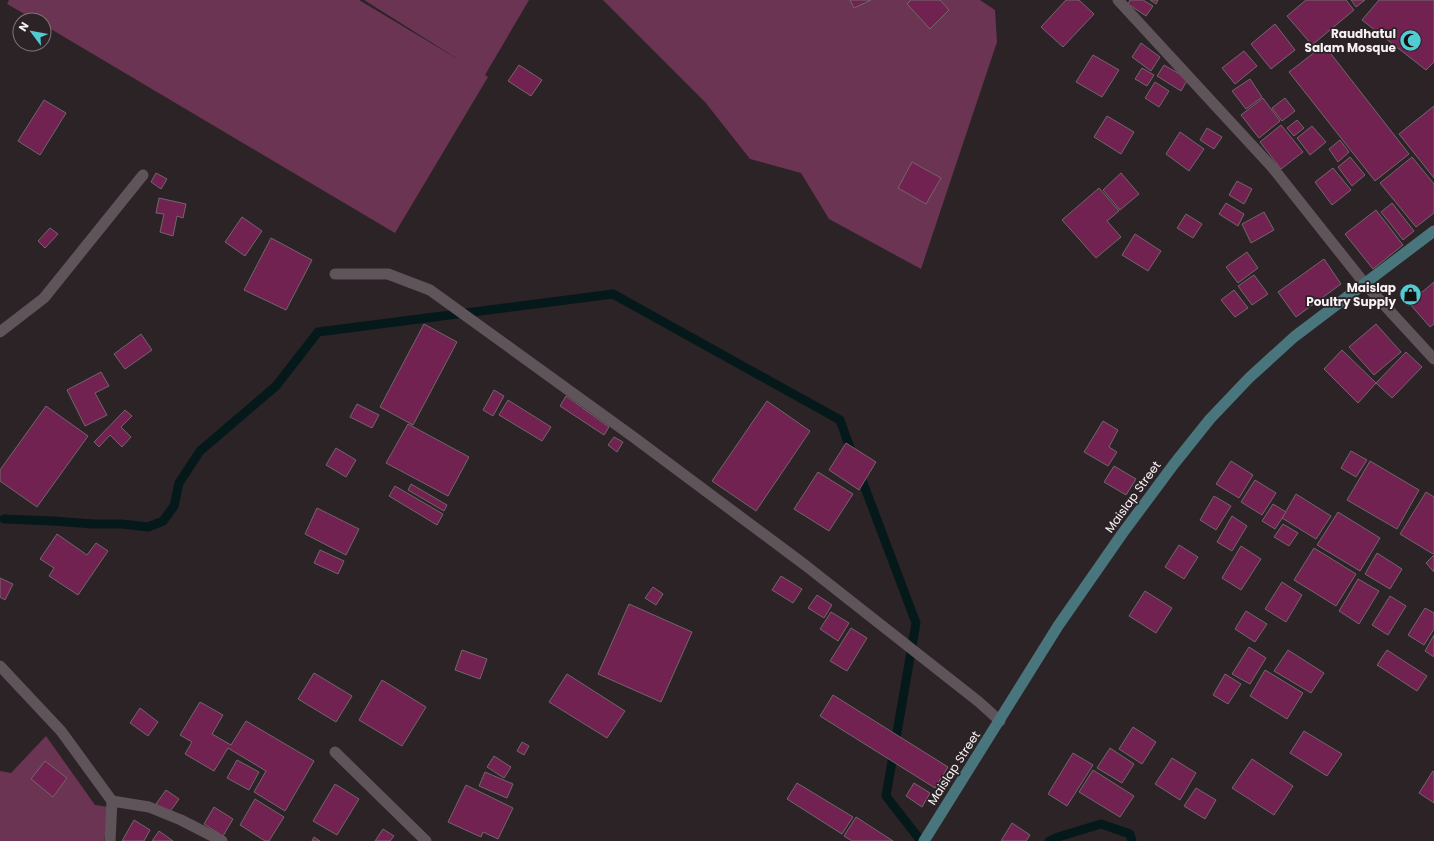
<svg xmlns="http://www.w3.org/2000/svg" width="1434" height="841" font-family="Poppins,sans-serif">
<rect width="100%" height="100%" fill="#2c2327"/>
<g fill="#6b3452">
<path d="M9,0H359L461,61L364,0H529L485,75L488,77L395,233L44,25V20H35L7,4Z"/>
<path d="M603,0H980L995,10L997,42L921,269L829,219L801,173L750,159L705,102Z"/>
<path d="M46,736L95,805L109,807L104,841H0V771L11,773Z"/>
</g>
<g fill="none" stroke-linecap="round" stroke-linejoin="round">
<g stroke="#06191a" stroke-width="9">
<path d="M859,472L916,623L886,796L921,841"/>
<path d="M4,519L53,521L93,524H122L148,527L163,521L174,506L179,483L200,451L276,386L318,332L613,294L840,420L853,456"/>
<path d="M1049,841L1058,837L1101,824L1130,834L1132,841"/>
</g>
</g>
<g fill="#722251" stroke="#71666b">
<path d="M850,0H871L854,8Z"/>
<path d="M911,0H940L949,10L930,29L907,4Z"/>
<path d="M1066,0H1079L1094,14L1063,47L1041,27Z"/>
<path d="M1130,0H1143L1153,6L1146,16L1128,4Z"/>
<path d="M1150,0H1158L1156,4Z"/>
<path d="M1306,0H1346L1354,10L1312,45L1287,16Z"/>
<path d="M1351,0H1365L1356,7Z"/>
<path d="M1379,0H1434V62L1426,70L1362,20Z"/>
<path d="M1275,24L1295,50L1271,69L1251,44Z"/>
<path d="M1141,43L1160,57L1151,71L1132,57Z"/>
<path d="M1324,45L1409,154L1375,181L1289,72Z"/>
<path d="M1244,51L1257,66L1235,84L1222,68Z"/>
<path d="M1093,55L1119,70L1102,97L1076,82Z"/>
<path d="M519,65L542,80L531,96L508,81Z"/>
<path d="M1164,65L1188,79L1181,91L1157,76Z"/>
<path d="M1142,68L1154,75L1147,86L1135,79Z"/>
<path d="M1250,79L1262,97L1246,109L1232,91Z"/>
<path d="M1155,82L1169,91L1159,107L1145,98Z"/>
<path d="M1263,98L1280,121L1259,138L1241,115Z"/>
<path d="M1285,98L1295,111L1282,121L1272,108Z"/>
<path d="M44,100L66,113L40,155L18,141Z"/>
<path d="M1434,106V178L1399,134Z"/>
<path d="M1107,116L1134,132L1121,154L1094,137Z"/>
<path d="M1297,120L1304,128L1294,136L1287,128Z"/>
<path d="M1281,125L1303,152L1281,169L1260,142Z"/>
<path d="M1312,126L1326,142L1310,155L1297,138Z"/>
<path d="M1207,128L1222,137L1214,149L1200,140Z"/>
<path d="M1180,132L1204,149L1189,171L1166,154Z"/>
<path d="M1340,140L1349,152L1338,162L1329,149Z"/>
<path d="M1350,157L1365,175L1352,186L1338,167Z"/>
<path d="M1412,157L1434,184V213L1416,227L1380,183Z"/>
<path d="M912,162L941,178L926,204L898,188Z"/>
<path d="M1333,168L1351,190L1332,205L1315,182Z"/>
<path d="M156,173L167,179L161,189L151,182Z"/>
<path d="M1121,173L1139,194L1120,210L1103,190Z"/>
<path d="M1237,181L1252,189L1244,204L1229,195Z"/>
<path d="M1099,188L1119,211L1107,221L1121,237L1096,258L1062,220Z"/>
<path d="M159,198L186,204L183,218L177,216L173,236L160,232L164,214L156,213Z"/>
<path d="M1226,203L1244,214L1238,226L1219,214Z"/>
<path d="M1392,203L1414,231L1403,240L1381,212Z"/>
<path d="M1376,210L1403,245L1373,269L1345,234Z"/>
<path d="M1264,212L1274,230L1251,243L1242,224Z"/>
<path d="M1186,214L1202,224L1193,238L1177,228Z"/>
<path d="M242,217L262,231L245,256L225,242Z"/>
<path d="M50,228L58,234L45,248L38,241Z"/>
<path d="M1135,234L1161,251L1148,271L1122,255Z"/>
<path d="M271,238L312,260L286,310L244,290Z"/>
<path d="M1247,252L1258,268L1238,283L1226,267Z"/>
<path d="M1324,259L1341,284L1296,317L1278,292Z"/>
<path d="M1254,275L1268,294L1252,305L1238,286Z"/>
<path d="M1434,282V324L1430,327L1409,303Z"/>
<path d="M1234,290L1248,308L1235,317L1221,300Z"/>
<path d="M424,324L457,342L413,425L380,407Z"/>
<path d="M1376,324L1401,352L1374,375L1349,347Z"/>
<path d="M141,334L152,350L125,369L114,354Z"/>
<path d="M1342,350L1376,383L1358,403L1324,369Z"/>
<path d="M1406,352L1422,367L1392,398L1376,383Z"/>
<path d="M101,372L109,386L95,393L107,415L85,426L67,390Z"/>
<path d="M494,390L504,396L493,416L483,410Z"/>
<path d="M566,396L609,427L604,435L560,406Z"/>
<path d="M508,400L551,427L542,441L499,415Z"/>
<path d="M767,401L810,431L756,511L712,481Z"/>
<path d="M357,404L379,415L372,428L350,417Z"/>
<path d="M46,406L88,436L37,507L0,481V470Z"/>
<path d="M125,410L132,416L121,427L131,437L122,447L110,435L99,447L94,442Z"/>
<path d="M1103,421L1118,430L1109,447L1117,452L1108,466L1084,452Z"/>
<path d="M408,424L469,457L448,496L386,463Z"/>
<path d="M614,437L623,442L617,452L608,445Z"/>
<path d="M846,443L876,462L859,490L829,470Z"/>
<path d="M336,448L356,460L346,477L326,465Z"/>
<path d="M1351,451L1367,460L1356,477L1341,468Z"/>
<path d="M1231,461L1253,475L1239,498L1216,484Z"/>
<path d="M1370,461L1419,490L1397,529L1347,500Z"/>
<path d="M1114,466L1136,479L1126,495L1104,482Z"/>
<path d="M818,472L853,494L829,531L794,509Z"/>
<path d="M1255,480L1276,493L1262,515L1241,502Z"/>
<path d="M411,484L447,505L444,511L408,490Z"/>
<path d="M395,486L443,514L437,525L389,496Z"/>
<path d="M1426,492L1434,497V553L1433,554L1400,534Z"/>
<path d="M1296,494L1331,516L1316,539L1282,518Z"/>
<path d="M1214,496L1231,506L1216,530L1200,520Z"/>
<path d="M1273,504L1286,512L1275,529L1262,521Z"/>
<path d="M317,508L359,529L346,555L305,534Z"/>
<path d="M1338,512L1380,538L1360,571L1317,545Z"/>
<path d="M1232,516L1247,526L1232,551L1217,542Z"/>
<path d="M1283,524L1298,533L1289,546L1274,537Z"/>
<path d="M57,534L87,555L96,543L108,551L78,595L49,576L54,568L40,559Z"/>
<path d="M1179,545L1198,557L1184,579L1165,567Z"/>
<path d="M1241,546L1261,559L1241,590L1222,578Z"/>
<path d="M1314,548L1356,574L1336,606L1294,580Z"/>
<path d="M320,550L344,561L338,574L314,563Z"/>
<path d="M1377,553L1402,569L1390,589L1365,574Z"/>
<path d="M1434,555V572L1426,563Z"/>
<path d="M781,576L802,589L793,603L772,590Z"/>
<path d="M0,578L13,584L5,600L0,597Z"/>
<path d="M1358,579L1379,591L1359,624L1339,611Z"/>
<path d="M1282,582L1302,595L1286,622L1265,609Z"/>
<path d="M653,587L663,594L656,605L645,598Z"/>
<path d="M1145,591L1172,608L1156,633L1129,616Z"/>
<path d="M817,595L832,605L824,618L808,608Z"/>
<path d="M1390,596L1406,606L1388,635L1372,625Z"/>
<path d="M629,604L692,632L661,702L598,674Z"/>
<path d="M1425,608L1434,613V629L1424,645L1408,635Z"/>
<path d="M1246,611L1267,624L1255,642L1235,629Z"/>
<path d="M831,612L849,623L838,641L820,629Z"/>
<path d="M851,628L867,638L847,671L830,661Z"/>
<path d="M1434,635V657L1425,651Z"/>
<path d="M1249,647L1266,658L1250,684L1232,674Z"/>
<path d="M462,650L487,659L480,679L455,670Z"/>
<path d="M1288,650L1324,673L1311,693L1274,671Z"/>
<path d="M1387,650L1427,676L1417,691L1377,665Z"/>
<path d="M1265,670L1303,693L1287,719L1250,696Z"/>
<path d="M314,673L352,696L336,722L298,699Z"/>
<path d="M567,674L625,711L607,738L549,702Z"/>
<path d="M1225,674L1241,684L1228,704L1213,695Z"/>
<path d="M382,680L426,707L402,746L359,720Z"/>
<path d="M833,695L948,767L935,788L820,716Z"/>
<path d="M200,702L223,715L212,734L231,745L246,721L314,761L285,811L254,792L266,771L228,748L214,771L185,754L192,742L180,735Z"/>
<path d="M140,708L158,722L148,736L130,723Z"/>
<path d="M1133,727L1156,742L1142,764L1119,749Z"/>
<path d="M1304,731L1342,754L1327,776L1290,753Z"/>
<path d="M522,742L529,746L524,755L517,751Z"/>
<path d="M1110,748L1134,764L1122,783L1097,768Z"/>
<path d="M1073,753L1093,765L1067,806L1048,794Z"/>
<path d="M494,756L511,767L504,778L487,767Z"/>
<path d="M1172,758L1196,773L1180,800L1155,784Z"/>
<path d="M1252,759L1293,786L1274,815L1232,788Z"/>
<path d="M237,760L259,772L249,790L227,778Z"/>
<path d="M45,761L67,778L53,797L31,779Z"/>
<path d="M1093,770L1134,796L1120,817L1079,792Z"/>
<path d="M1433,771L1434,772V803L1419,793Z"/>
<path d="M485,772L513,784L507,798L479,786Z"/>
<path d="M797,783L853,817L842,834L787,799Z"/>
<path d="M914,783L930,793L922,807L906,796Z"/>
<path d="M335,784L359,799L337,835L313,821Z"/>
<path d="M466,785L513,808L498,839L483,832L481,837L448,822Z"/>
<path d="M1196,788L1216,800L1205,819L1184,806Z"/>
<path d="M166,790L179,799L169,813L156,804Z"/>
<path d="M255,799L284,817L269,841H265L240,825Z"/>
<path d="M214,807L233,819L223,836L204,824Z"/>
<path d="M856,817L893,841H852L844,836Z"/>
<path d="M134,820L150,830L144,841H122Z"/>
<path d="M1012,823L1030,835L1026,841H1001Z"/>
<path d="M383,829L394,836L390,841H375Z"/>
<path d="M159,831L173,841H152Z"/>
<path d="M314,837L320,841H312Z"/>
</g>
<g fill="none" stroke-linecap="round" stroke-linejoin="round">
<g stroke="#5e5459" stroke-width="11">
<path d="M1118,0L1272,167L1365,284L1434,359"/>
<path d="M335,274H388L430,290L632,436L805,565L979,702L1000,721"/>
<path d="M0,332L44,298L143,175"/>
<path d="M0,666L61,731L112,801L110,841"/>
<path d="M335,752L426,841"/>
<path d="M112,801L149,807L181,820L222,841"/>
</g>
<path stroke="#48767c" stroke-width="11" d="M924,841L1058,626L1122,534L1174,464L1210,419L1249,378L1294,337L1434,231"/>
</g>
<defs>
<symbol id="mosque-disc" viewBox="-11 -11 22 22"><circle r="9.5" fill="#51ccd3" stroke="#2c2327"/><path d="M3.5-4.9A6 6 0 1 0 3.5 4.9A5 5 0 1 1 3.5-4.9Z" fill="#111"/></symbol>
<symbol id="shop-disc" viewBox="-11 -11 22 22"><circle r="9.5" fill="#51ccd3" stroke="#2c2327"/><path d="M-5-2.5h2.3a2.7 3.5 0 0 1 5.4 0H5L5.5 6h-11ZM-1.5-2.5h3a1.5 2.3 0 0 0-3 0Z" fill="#111"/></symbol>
</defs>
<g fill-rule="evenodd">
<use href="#mosque-disc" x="1398" y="28" width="25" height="25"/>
<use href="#shop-disc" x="1398" y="282" width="25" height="25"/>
</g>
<g text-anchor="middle" stroke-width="3.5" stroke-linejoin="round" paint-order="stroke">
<g font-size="12" font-weight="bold" fill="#f8f1f4" stroke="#2c2327" text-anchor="end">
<text x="1396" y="38">Raudhatul<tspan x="1396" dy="14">Salam Mosque</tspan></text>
<text x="1396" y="292">Maislap<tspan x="1396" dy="14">Poultry Supply</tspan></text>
</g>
<g font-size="12" fill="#f8f1f4" stroke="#2c2327">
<text transform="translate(1133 497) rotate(-54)" y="4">Maislap Street</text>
<text transform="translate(954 768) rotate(-57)" y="4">Maislap Street</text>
</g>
</g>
<g transform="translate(32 32) rotate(302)"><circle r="19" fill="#2c2327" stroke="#7e7579"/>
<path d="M0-3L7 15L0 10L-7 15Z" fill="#51ccd3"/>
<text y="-6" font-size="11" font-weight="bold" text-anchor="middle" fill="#f8f1f4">N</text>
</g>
</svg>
